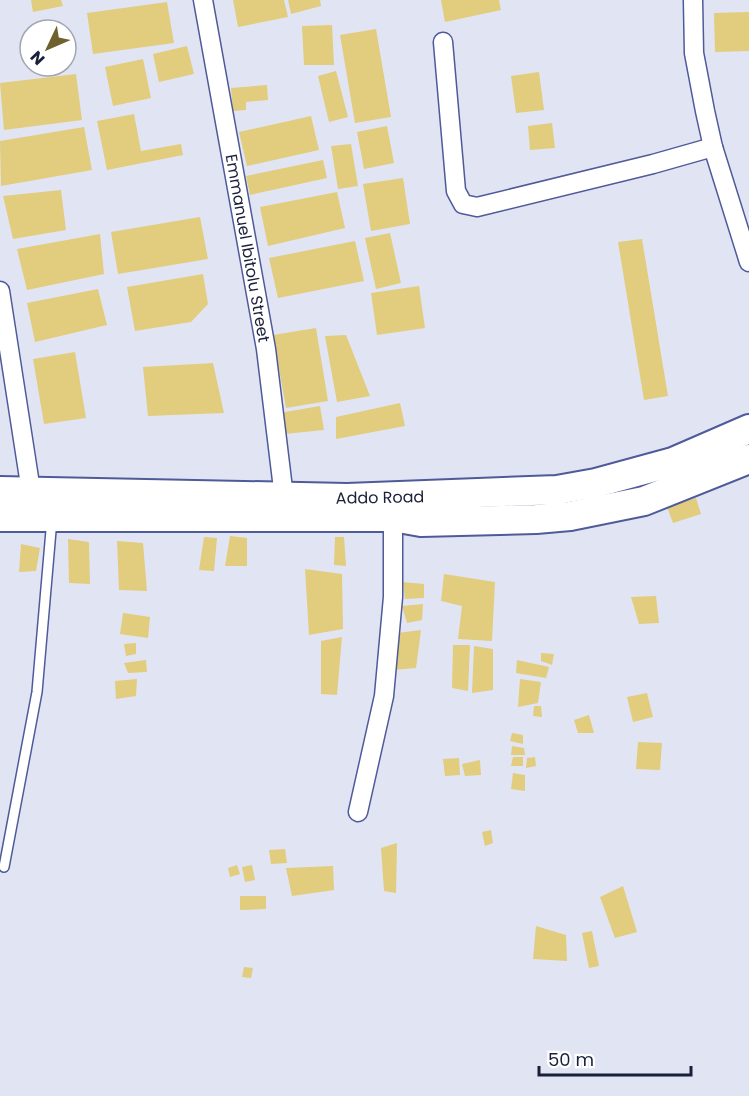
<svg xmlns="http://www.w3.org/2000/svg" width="749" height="1096" font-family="Poppins,sans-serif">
<rect width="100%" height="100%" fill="#e1e5f3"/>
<g fill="#e2cc7e">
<path d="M31,0H61L63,6L33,12Z"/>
<path d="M233,0H284L288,17L238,27Z"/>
<path d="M288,0H320L321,6L291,14Z"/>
<path d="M441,0H499L501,10L445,22Z"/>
<path d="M167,2L174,43L93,54L87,13Z"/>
<path d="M749,12V51L715,52L714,13Z"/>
<path d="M332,25L334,65H304L302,26Z"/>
<path d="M376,29L391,117L355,123L340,35Z"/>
<path d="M187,46L194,74L159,82L153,54Z"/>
<path d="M143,59L151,98L113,106L105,67Z"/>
<path d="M336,71L348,117L329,122L318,76Z"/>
<path d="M539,72L544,110L516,113L511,76Z"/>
<path d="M76,74L82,120L4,130L0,83Z"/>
<path d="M267,85L268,100L246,102V110L233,111L231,88Z"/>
<path d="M134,114L141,151L181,144L183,155L107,170L97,121Z"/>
<path d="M311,116L319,150L247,166L239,132Z"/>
<path d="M552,123L555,148L530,150L528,126Z"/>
<path d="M387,126L394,163L364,169L357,132Z"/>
<path d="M84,127L92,170L1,186L0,141Z"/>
<path d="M351,144L358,186L338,189L331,146Z"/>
<path d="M323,160L327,178L250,195L246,176Z"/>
<path d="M403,178L410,224L371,231L363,184Z"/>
<path d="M61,190L66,230L13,239L3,196Z"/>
<path d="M337,192L345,228L268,246L260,207Z"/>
<path d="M200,217L208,259L118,274L111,232Z"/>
<path d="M390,233L401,283L376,289L365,238Z"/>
<path d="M100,234L104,274L27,290L17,249Z"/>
<path d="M642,239L668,396L644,400L618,242Z"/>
<path d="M355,241L364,281L278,298L269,258Z"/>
<path d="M203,274L208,304L191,322L135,331L127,287Z"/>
<path d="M419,286L425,328L377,335L371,293Z"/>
<path d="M98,289L107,325L35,342L27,303Z"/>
<path d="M316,328L328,401L286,408L273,335Z"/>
<path d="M346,335L370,396L337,402L325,336Z"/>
<path d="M75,352L86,418L44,424L33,359Z"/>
<path d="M213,363L224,413L148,416L143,367Z"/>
<path d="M400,403L405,426L336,439V417Z"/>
<path d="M320,406L324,430L284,434L279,413Z"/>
<path d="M696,498L701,514L673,523L667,507Z"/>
<path d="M230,536L247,538V566H225Z"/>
<path d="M204,537L217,538L214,571L199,570Z"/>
<path d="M335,537H344L346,566L334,565Z"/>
<path d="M68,539L89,542L90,584L69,583Z"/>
<path d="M117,541L143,543L147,591L119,590Z"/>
<path d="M21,544L40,548L36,571L19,572Z"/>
<path d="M305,569L342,574L343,629L309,635Z"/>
<path d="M444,574L495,582L492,641L458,639L462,606L441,601Z"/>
<path d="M403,582L424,584V598L405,599Z"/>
<path d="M656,596L659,623L639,624L631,597Z"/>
<path d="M423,604L422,620L407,623L402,606Z"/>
<path d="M123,613L150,617L148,638L120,634Z"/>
<path d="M421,630L416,668L393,670L397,633Z"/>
<path d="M342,637L337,695L321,694V641Z"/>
<path d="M136,643V654L126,656L124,644Z"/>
<path d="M453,645H470L468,691L452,688Z"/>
<path d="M474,646L493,649V690L472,693Z"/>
<path d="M541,653L554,654L552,665L541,661Z"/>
<path d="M146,660L147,672L128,673L124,663Z"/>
<path d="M517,660L549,667L546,678L516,673Z"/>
<path d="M137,679L136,696L116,699L115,681Z"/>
<path d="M520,679L541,682L538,703L518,707Z"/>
<path d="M647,693L653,717L633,722L627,697Z"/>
<path d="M534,706H541L542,717L533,716Z"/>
<path d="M589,715L594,733H578L574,720Z"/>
<path d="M512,733L523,735V744L510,741Z"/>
<path d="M638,742L662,743L660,770L636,769Z"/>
<path d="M512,746L524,748L525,755H511Z"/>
<path d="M513,757H523V766H511Z"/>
<path d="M535,757L536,766L526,768L527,758Z"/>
<path d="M459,758L460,775L445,776L443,759Z"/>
<path d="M480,760L481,775L465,776L462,764Z"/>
<path d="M513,773L525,775V791L511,789Z"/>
<path d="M491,830L493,843L485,846L482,832Z"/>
<path d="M397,843L396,893L384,891L381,848Z"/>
<path d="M285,849L287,863L271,864L269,850Z"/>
<path d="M237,865L240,874L230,877L228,868Z"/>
<path d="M252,865L255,880L245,882L242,867Z"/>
<path d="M333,866L334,890L292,896L286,868Z"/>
<path d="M623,886L637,932L615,938L600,897Z"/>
<path d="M240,896H266V909L240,910Z"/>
<path d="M536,926L566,935L567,961L533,959Z"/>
<path d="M592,931L599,966L589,968L582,933Z"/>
<path d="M244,967L253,968L251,978L242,977Z"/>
</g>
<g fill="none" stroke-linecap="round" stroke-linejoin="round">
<defs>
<path id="service" d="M4,867L37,692L52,519"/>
<g id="minor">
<path d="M203,0L266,349L284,497"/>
<path d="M693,0L694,53L705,111L713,147L749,262"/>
<path d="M443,42L456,191L463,204L477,207L653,164L713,147"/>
<path d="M0,291L31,491"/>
<path d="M358,812L384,696L393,597V517"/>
</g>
<g id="primary">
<path d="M0,491L347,498L557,490L596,483L673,462L749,429"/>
<path d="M0,517H393L421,522L536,519L570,516L644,501L749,459"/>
</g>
</defs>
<use href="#service" stroke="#4f5a99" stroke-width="12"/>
<use href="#minor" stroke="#4f5a99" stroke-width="21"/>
<use href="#primary" stroke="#4f5a99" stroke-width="32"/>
<use href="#service" stroke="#fff" stroke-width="9"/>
<use href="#minor" stroke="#fff" stroke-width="18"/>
<use href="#primary" stroke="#fff" stroke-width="28"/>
</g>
<g text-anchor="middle" stroke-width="4.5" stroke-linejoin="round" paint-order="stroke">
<g font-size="16" fill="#1a1f3a" stroke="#fff">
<text transform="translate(248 248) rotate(80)" y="6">Emmanuel Ibitolu Street</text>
<text transform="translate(380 497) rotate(-1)" y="6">Addo Road</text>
</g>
</g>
<g transform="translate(48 48) rotate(226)"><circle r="28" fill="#ffffff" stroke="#a3a5b0" stroke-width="1.5"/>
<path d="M0-4.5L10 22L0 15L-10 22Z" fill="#6f612e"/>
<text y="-9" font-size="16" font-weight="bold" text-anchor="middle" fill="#1a1f3a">N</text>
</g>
<path d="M539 1066v9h152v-9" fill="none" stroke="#1a1f3a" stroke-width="3"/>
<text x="548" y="1066" font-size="18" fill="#1a1f3a" stroke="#ffffff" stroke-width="4.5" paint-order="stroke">50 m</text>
</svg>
